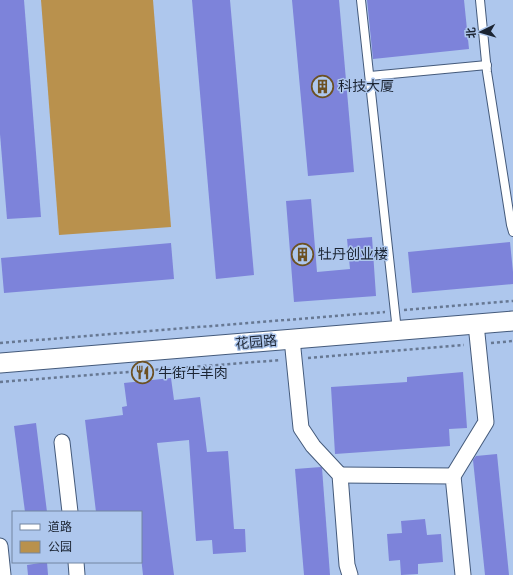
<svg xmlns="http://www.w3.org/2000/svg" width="513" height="575" font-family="Manrope,'Noto Sans SC',sans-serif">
<rect width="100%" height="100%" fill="#aec7ed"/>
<path fill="#b9914d" d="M41,0H153L171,227L59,235Z"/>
<g fill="#7d83da">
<path d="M0,0H24L41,217L7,219L0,134Z"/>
<path d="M192,0H230L254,275L216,279Z"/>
<path d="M292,0H339L354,172L308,176Z"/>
<path d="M367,0H464L469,49L373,59Z"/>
<path d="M311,199L317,272L350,269L347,239L372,237L376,296L294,302L286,201Z"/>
<path d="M510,242L513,272V284L412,293L408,252Z"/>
<path d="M171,243L174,279L4,293L1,258Z"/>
<path d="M463,372L467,428L449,429L450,446L335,454L331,387L407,382V377Z"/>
<path d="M171,378L174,400L200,397L207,452L228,451L234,529H245L246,552L213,554L212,540L196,541L189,440L157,443L174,575H143L141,557V512H96L85,420L123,415L122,407L127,406L124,383Z"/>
<path d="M36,423L47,512H25L14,426Z"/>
<path d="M497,454L509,575H485L473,460L476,456Z"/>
<path d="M321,467L322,468L330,575H304L295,469Z"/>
<path d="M425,519L427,535L441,534L443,562L418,564V574L401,575L400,560L389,561L387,534L402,533L401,521Z"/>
<path d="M47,562L48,575H28L27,565Z"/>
</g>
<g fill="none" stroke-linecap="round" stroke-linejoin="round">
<defs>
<g id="service">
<path d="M361,0L397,331"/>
<path d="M480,0L487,72L511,225L513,232"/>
<path d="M370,76L487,65"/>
</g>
<g id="minor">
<path d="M292,339L301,428L313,446L340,475L347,565L350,575"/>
<path d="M62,442L70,512"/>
<path d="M340,475L453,476L463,575"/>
<path d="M453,476L486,422L476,324"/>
<path d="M0,546L3,575"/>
<path d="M76,562L77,575"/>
</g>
<path id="tertiary" d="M0,363L513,321"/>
</defs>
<use href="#service" stroke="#445a7b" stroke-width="10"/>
<use href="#minor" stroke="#445a7b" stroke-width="17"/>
<use href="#tertiary" stroke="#445a7b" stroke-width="21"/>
<g stroke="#677893" stroke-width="2.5" stroke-dasharray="3 3" stroke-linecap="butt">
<path d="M404,310L513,301"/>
<path d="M0,343L385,312"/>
<path d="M491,343L513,341"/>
<path d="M308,358L464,345"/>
<path d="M0,382L281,360"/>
</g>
<use href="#service" stroke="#fff" stroke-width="8"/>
<use href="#minor" stroke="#fff" stroke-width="15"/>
<use href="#tertiary" stroke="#fff" stroke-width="19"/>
</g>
<defs>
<symbol id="building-ring" viewBox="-11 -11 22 22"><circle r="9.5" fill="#aec7ed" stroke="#6c5123" stroke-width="1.5"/><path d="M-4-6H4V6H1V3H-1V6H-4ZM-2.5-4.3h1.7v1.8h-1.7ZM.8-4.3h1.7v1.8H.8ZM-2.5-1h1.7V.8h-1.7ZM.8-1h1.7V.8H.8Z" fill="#6c5123"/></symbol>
<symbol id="restaurant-ring" viewBox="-11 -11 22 22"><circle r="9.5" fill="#aec7ed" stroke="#6c5123" stroke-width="1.5"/><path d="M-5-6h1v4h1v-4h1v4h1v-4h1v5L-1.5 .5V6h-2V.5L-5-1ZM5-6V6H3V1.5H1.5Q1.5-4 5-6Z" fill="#6c5123"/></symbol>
</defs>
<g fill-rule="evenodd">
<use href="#building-ring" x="310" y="74" width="25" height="25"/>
<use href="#building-ring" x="290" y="242" width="25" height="25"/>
<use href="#restaurant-ring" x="130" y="360" width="25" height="25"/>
</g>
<g text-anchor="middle" stroke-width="3" stroke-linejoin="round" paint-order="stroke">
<g font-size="14" fill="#1b2432" stroke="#aec7ed" text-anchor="start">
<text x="338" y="91">科技大厦</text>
<text x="318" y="259">牡丹创业楼</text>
<text x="158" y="378">牛街牛羊肉</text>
</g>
<g font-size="14" fill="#1b2432" stroke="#aec7ed">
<text transform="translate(256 342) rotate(-5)" y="5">花园路</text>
</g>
</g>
<rect x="12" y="511" width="130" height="52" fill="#aec7ed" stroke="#7386a2"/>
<rect x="20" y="524" width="20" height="6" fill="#ffffff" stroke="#7386a2"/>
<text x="48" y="531" font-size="12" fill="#1b2432">道路</text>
<rect x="20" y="541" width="20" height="12" fill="#b9914d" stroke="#7386a2"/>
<text x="48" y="551" font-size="12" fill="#1b2432">公园</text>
<g transform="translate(481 32) rotate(265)" stroke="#aec7ed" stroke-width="3" paint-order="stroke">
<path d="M0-3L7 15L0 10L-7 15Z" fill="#1b2432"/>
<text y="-6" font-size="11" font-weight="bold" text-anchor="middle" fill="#1b2432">北</text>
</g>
</svg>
